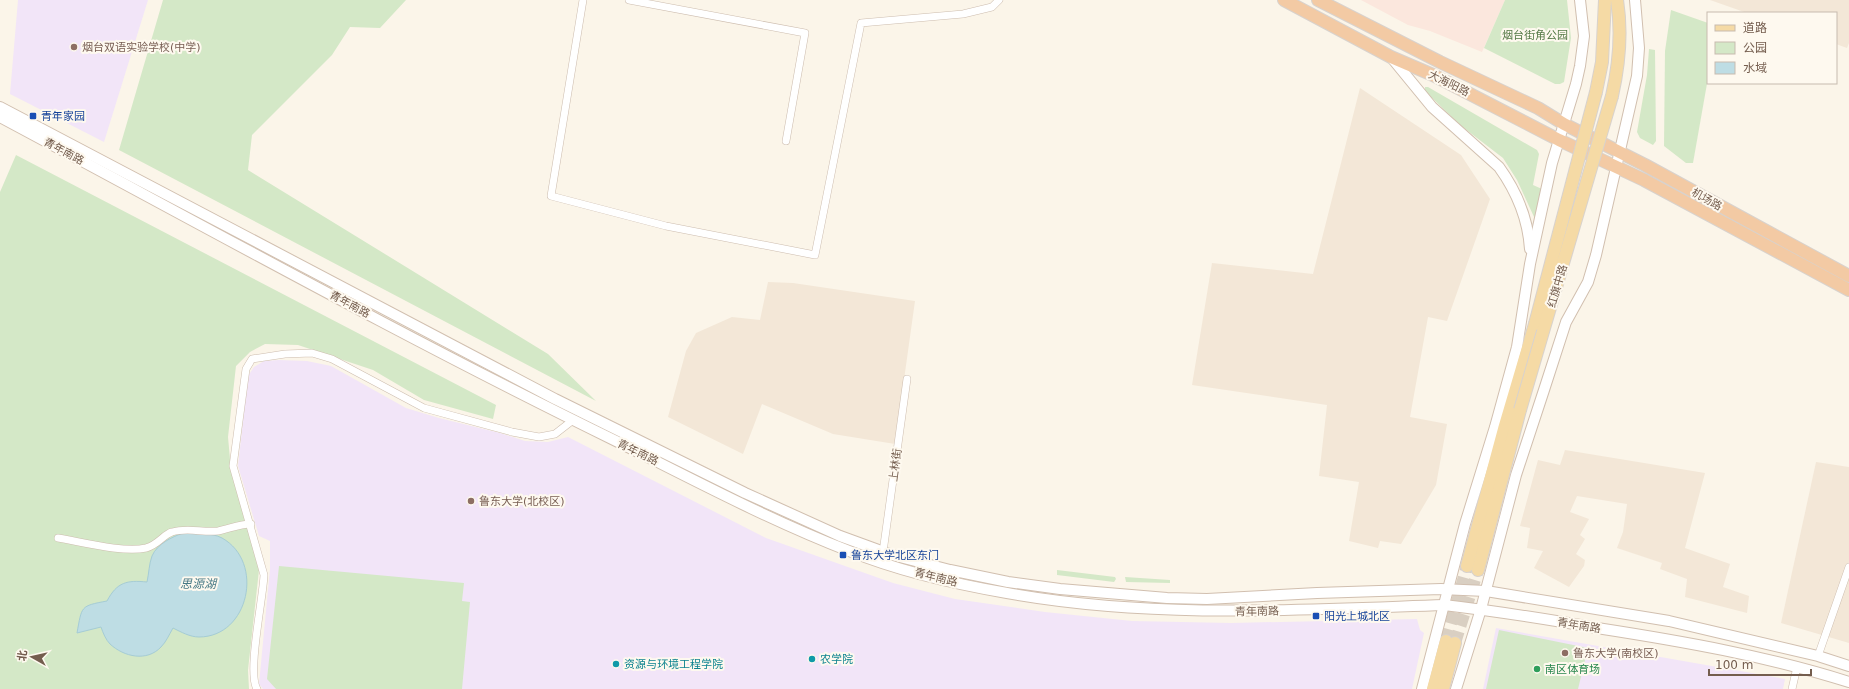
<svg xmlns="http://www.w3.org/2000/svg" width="1849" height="689" font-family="'DejaVu Sans','Noto Sans SC',sans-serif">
<rect width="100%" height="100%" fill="#fbf5e9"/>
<g fill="#f3e7d7">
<path d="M1710,0H1849V43L1847,48L1836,44V13H1747Z"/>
<path d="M1360,88L1461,155L1490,199L1447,321L1428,317L1410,417L1447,424L1436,485L1401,544L1380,541L1378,548L1349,541L1359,482L1319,476L1327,405L1192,385L1212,263L1313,274Z"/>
<path d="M768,282L793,283L915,301L895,444L833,434L762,404L743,454L668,417L686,351L696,333L732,317L760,320Z"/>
<path d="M1565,450L1705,473L1685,548L1730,564L1723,587L1749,596L1747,613L1685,597L1687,579L1660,569L1662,563L1617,548L1623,532L1627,504L1577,496L1570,512L1589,519L1580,535L1585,539L1576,554L1585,560L1584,566L1569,587L1534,568L1543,551L1527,548L1530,528L1520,526L1538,460L1560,465Z"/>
<path d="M1816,462L1849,467V643L1781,623Z"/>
</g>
<path fill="#fbe7dd" d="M1361,0H1505L1482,52L1430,31L1408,25Z"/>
<g fill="#f2e5f8">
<path d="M18,0H148L104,142L10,94Z"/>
<path d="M279,360L307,361L331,366L406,408L439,418L500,433L525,441L548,442L568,437L766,538L893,583L955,599L1045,612L1132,621L1231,623L1417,619L1420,630L1424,633L1412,689H263L259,684L270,569V541L259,536L238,466L248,376L254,367L264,361Z"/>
<path d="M1496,628L1785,679L1783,689H1483Z"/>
</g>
<g fill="#d4e8c7">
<path d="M163,0H406L380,28L350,27L332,55L252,135L248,170L548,354L596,401L119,150Z"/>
<path d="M1505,0H1567L1571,38L1564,82L1560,84H1555L1484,48Z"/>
<path d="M1671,10L1708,23V78L1693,163H1686L1664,146L1665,51Z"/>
<path d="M1649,49L1655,50L1656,141L1653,145L1640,138L1637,132L1647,75Z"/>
<path d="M1425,87H1428L1537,150L1539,154L1533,185L1542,189L1535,219L1517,180L1503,158L1460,125L1425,91Z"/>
<path d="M16,155L496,405L493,419L424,400L373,370L298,345L265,344L250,352L236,366L228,437L231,470L259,570L248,670L249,689H0V192Z"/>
<path d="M279,566L464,583L462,601L470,602L462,689H276L267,679Z"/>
<path d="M1057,570L1115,577L1116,579L1114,582L1057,575Z"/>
<path d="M1125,577L1170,580V583L1126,582Z"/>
<path d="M1499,630L1588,648L1578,689H1486Z"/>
</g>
<path fill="#bedde4" stroke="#a5ccd5" d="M183,533C195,534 211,532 222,538C265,562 249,637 199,637C190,637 181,632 173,628C169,635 166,642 161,647C147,662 124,657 110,644C106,640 103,633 101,627L77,633C82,606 80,606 107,601C117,582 127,580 147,582C149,573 149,564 152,556C157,544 172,537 183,533Z"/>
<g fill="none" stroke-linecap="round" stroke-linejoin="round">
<g stroke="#d9cfc2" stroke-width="12" stroke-dasharray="12 6" stroke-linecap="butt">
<path d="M1446,641L1467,566"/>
<path d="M1455,643L1478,570"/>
</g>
<defs>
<g id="minor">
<path d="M583,0L551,196L666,226L815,255L861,23L963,14L992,7L999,0"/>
<path d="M629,0L805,33L786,141"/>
<path d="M58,538C82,542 123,553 146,548C158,545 164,534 172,532C188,527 203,533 218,531C229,529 239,524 251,524"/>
<path d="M883,552L907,379"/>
<path d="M1818,656L1849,567"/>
<path d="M257,689C247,673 263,599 264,575L233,466L246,369L252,359L285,354L312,353L332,359L424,408L512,432L539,437L555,434L573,420"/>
<path d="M1792,689L1797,667"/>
</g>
<g id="secondary">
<path d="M1391,57L1432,107L1499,167C1517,192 1528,218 1530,249"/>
<path d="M0,107L555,399L745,493L840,536L892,555L950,570L1008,582L1060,589L1167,598L1207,599L1317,593L1441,589L1486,591L1669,621L1818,656L1849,666"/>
<path d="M0,117C204,226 407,339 616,441C692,479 769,520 849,551C899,571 954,584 1007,593C1152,619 1298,610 1444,605C1495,611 1546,619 1597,628C1681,641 1767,656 1849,682"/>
<path d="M1422,689L1465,524L1495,427L1517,347L1530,264L1552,163L1576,84L1580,66L1584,36L1580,0"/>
<path d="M1456,689L1481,609L1516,475L1544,390L1566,322L1588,282L1596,255L1637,76L1639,48L1635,0"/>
</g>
<g id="primary">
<path d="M1596,92L1602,62L1605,0"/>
<path d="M1612,96C1619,65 1622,31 1617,0"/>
<path d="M1467,566L1504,429L1535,324"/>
<path d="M1478,570L1520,410"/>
<path d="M1433,689L1446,641"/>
<path d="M1443,689L1455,643"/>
</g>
<g id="trunk">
<path d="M1284,0L1391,57L1433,75L1559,140L1644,180L1849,290"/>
<path d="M1318,0L1440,62L1538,108L1564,124L1645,165L1849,276"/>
</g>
</defs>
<use href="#minor" stroke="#cdbdaf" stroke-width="8"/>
<use href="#secondary" stroke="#d1bfaf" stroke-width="12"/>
<use href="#primary" stroke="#d8d2cd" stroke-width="14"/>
<use href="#trunk" stroke="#d8d2cd" stroke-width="14"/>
<use href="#minor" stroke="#fff" stroke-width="7"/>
<use href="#secondary" stroke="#fff" stroke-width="10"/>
<use href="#primary" stroke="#f5daa5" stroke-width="12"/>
<use href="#trunk" stroke="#f3caa4" stroke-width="12"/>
<defs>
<g id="primary-bridge">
<path d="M1535,324L1596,92"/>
<path d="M1520,410L1612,96"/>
</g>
</defs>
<use href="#primary-bridge" stroke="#d8d2cd" stroke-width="14" stroke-linecap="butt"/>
<use href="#primary-bridge" stroke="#f5daa5" stroke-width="12"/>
</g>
<g fill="#8d6e63" stroke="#fef9ef" stroke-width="1.5">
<circle cx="74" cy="47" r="4"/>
<circle cx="471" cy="501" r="4"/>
<circle cx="1565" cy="653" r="4"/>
</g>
<g fill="#1a4fb4" stroke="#fef9ef" stroke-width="1.5">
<rect x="29" y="112" width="8" height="8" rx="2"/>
<rect x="839" y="551" width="8" height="8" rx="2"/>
<rect x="1312" y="612" width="8" height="8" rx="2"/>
</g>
<g fill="#0f9aa8" stroke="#fef9ef" stroke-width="1.5">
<circle cx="812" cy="659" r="4"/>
<circle cx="616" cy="664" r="4"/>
</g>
<circle fill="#2e9e5b" stroke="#fef9ef" stroke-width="1.5" cx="1537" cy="669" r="4"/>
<g text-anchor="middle" stroke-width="4" stroke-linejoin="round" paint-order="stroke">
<g font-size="11" fill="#547946" stroke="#fef9ef">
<text x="1535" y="39">烟台街角公园</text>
</g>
<g font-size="11" fill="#785e54" stroke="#fef9ef" text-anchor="start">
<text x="82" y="51">烟台双语实验学校(中学)</text>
<text x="479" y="505">鲁东大学(北校区)</text>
<text x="1573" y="657">鲁东大学(南校区)</text>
</g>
<g font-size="11" fill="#745d4e" stroke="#fef9ef">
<text transform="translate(1449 83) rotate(26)" y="4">大海阳路</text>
<text transform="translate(64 151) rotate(28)" y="4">青年南路</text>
<text transform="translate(1707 199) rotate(29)" y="4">机场路</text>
<text transform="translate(1557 286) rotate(-74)" y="4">红旗中路</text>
<text transform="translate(350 304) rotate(28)" y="4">青年南路</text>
<text transform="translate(638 452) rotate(26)" y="4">青年南路</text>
<text transform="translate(895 465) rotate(-82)" y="4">上林街</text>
<text transform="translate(936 577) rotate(14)" y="4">青年南路</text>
<text transform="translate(1257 611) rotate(-1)" y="4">青年南路</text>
<text transform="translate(1579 625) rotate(9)" y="4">青年南路</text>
</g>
<g font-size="11" fill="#164399" stroke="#fef9ef" text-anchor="start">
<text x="41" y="120">青年家园</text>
<text x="851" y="559">鲁东大学北区东门</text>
<text x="1324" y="620">阳光上城北区</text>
</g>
<g font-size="11" fill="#0d838f" stroke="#fef9ef" text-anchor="start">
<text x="820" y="663">农学院</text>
<text x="624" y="668">资源与环境工程学院</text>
</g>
<g font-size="11" fill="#27864d" stroke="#fef9ef" text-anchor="start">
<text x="1545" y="673">南区体育场</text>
</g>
<g font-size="12" font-style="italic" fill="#487a86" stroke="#fef9ef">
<text x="198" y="588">思源湖</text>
</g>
</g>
<rect x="1707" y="12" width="130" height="72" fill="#fef9ef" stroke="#c7bbaf"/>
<rect x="1715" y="25" width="20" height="6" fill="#f5daa5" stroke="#c7bbaf"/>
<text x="1743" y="32" font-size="12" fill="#745d4e">道路</text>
<rect x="1715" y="42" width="20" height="12" fill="#d4e8c7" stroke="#c7bbaf"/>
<text x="1743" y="52" font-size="12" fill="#745d4e">公园</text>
<rect x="1715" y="62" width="20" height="12" fill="#bedde4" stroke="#c7bbaf"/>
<text x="1743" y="72" font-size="12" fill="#745d4e">水域</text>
<g transform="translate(32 657) rotate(278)" stroke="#fef9ef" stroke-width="3" paint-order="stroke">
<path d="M0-3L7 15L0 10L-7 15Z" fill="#745d4e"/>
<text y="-6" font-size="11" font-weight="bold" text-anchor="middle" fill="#745d4e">北</text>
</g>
<path d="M1709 669v6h102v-6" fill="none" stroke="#745d4e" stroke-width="2"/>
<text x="1715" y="669" font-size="12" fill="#745d4e" stroke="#fef9ef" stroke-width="3" paint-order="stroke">100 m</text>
</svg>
